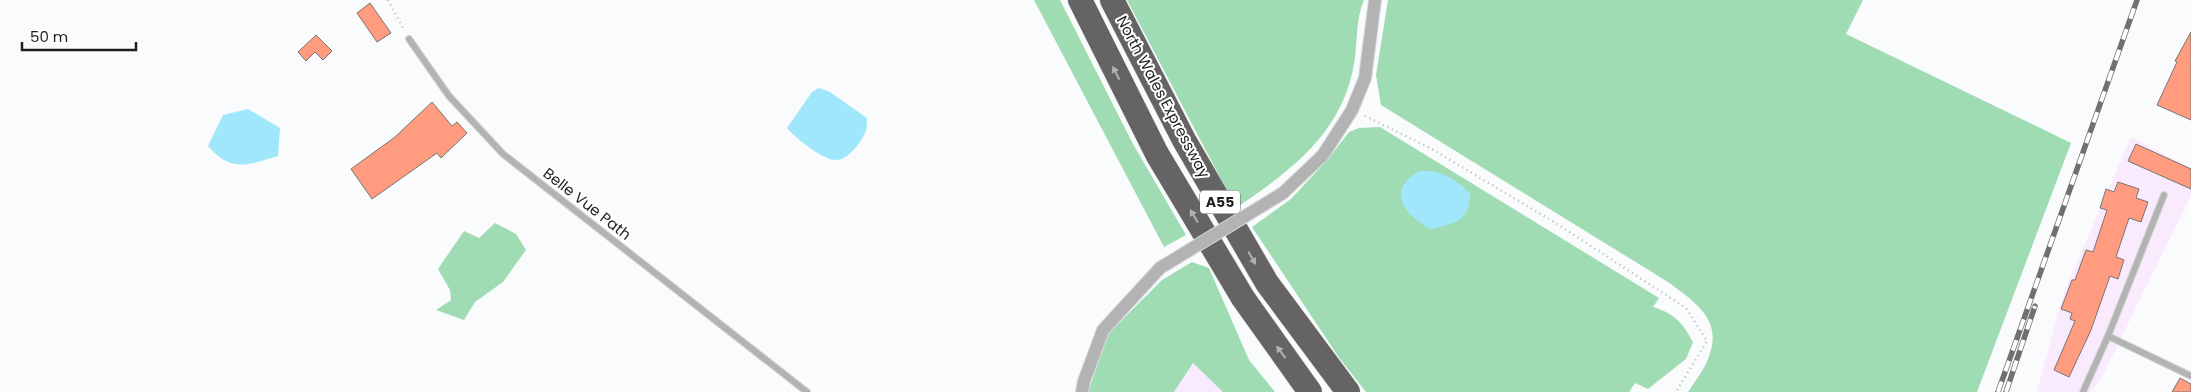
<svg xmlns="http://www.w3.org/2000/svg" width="2191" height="392" font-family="Poppins,sans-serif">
<rect width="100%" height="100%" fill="#f9fbfc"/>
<g fill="#faeafd">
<path d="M2131,137L2191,168V195L2100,381L2090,392H2037L2064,292Z"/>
<path d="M1193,363L1223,392H1174Z"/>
</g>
<g fill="#9fdcb4">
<path d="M1034,0H1060L1133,144L1186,235L1164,247Z"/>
<path d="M1127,0H1364C1355,20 1358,43 1354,64C1342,134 1290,171 1236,208Z"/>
<path d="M1388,0H1863L1846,34L2071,143L1977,392H1688C1695,381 1704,370 1708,359C1724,320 1696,303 1668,282L1381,105L1376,75Z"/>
<path d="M1380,127L1659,298L1653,307C1675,314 1682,322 1693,342L1686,359L1648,389L1635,383L1629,392H1366L1340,359L1252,227L1291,199L1329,158L1349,132L1359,128Z"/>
<path d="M495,223L516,234L526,250L503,282L475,302L464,320L436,310L451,300L450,290L438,269L464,231L479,238Z"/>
<path d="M1192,262L1209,268L1249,360L1275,392H1223L1193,363L1174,392H1088L1108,334L1162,280Z"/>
</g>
<g fill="#a1e7fb">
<path d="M819,88L830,92L867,118C867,123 867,129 865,133C860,144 847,161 835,160C823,160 794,137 787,128L812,92Z"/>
<path d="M248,109L280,128L278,156C248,165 231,173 208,146L223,115Z"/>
<path d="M1419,171C1443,170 1453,178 1470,193C1470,222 1454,224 1430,229C1405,214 1385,192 1419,171Z"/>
</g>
<g fill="#ff9c7f" stroke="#777574">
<path d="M370,3L391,33L377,42L357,13Z"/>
<path d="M2191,32V120L2157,105L2177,62L2175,61Z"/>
<path d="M316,35L332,51L323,60L315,52L306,61L298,52Z"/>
<path d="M432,102L452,126L457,122L467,133L441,158L437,153L372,199L351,169L395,137Z"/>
<path d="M2136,144L2191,169V189L2128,161Z"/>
<path d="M2118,182L2139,189L2136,198L2148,202L2141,222L2129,218L2116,257L2124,260L2118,279L2110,276L2091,330L2069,377L2054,370L2075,321L2070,319L2072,313L2061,309L2072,280H2075L2086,250L2093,252L2107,210L2100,208L2106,189L2114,192Z"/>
<path d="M2180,378L2191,384V392H2172Z"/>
</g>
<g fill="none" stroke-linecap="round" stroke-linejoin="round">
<defs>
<g id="lane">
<path d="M409,39L449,96L503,154L807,392"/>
<path d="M2108,336L2191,376"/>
<path d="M2083,392L2108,336L2164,195"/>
</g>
<g id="street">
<path d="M1283,193L1323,155L1352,110L1365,78L1375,0"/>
<path d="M1082,392L1084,381L1103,330L1160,268"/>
</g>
<g id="highway">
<path d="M1080,0L1157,154L1243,298L1310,392"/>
<path d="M1112,0L1184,140L1267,283L1348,392"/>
</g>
</defs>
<use href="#lane" stroke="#d6d8d9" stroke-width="8"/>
<use href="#street" stroke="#d6d8d9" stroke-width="14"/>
<use href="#highway" stroke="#d6d8d9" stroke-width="25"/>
<g stroke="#b7b8b9" stroke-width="2.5" stroke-dasharray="1 4" stroke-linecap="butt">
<path d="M388,0L404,30"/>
<path d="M1365,116L1430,148L1554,222L1686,308L1707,341L1676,392"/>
</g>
<use href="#lane" stroke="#b4b3b3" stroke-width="6"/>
<use href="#street" stroke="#b4b3b3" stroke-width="12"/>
<use href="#highway" stroke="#656363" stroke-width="24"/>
<defs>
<g id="rail">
<path d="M1998,392L2137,0"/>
<path d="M2006,392L2035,306"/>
</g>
</defs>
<use href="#rail" stroke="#6f7171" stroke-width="5.5"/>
<use href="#rail" stroke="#fff" stroke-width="4" stroke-dasharray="11" stroke-linecap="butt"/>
<defs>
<path id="street-bridge" d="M1160,268L1283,193"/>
</defs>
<use href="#street-bridge" stroke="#d6d8d9" stroke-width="14" stroke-linecap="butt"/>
<use href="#street-bridge" stroke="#b4b3b3" stroke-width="12"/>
</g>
<defs><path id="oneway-solid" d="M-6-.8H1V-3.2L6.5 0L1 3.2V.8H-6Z" transform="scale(1.25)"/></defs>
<g fill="#b2b1b1">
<use href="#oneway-solid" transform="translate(1116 73) rotate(-117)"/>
<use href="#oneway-solid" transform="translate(1194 216) rotate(-121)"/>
<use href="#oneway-solid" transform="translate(1252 258) rotate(60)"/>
<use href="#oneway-solid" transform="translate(1281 352) rotate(-126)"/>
</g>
<g text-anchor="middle" stroke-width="4" stroke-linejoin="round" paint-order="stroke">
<rect fill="#fff" stroke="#626262" stroke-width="1" x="1200" y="190.5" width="40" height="23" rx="4"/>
<g font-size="14" font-weight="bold" fill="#1e1f1f">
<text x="1220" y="207">A55</text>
</g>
<g font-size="15" fill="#1e1f1f" stroke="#fff">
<text transform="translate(1163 97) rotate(62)" y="5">North Wales Expressway</text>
<text transform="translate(587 204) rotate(38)" y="5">Belle Vue Path</text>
</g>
</g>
<path d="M22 42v8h114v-8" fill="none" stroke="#1e1f1f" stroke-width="2.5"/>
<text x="30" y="42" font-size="15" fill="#1e1f1f" stroke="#ffffff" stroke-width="4" paint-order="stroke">50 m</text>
</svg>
